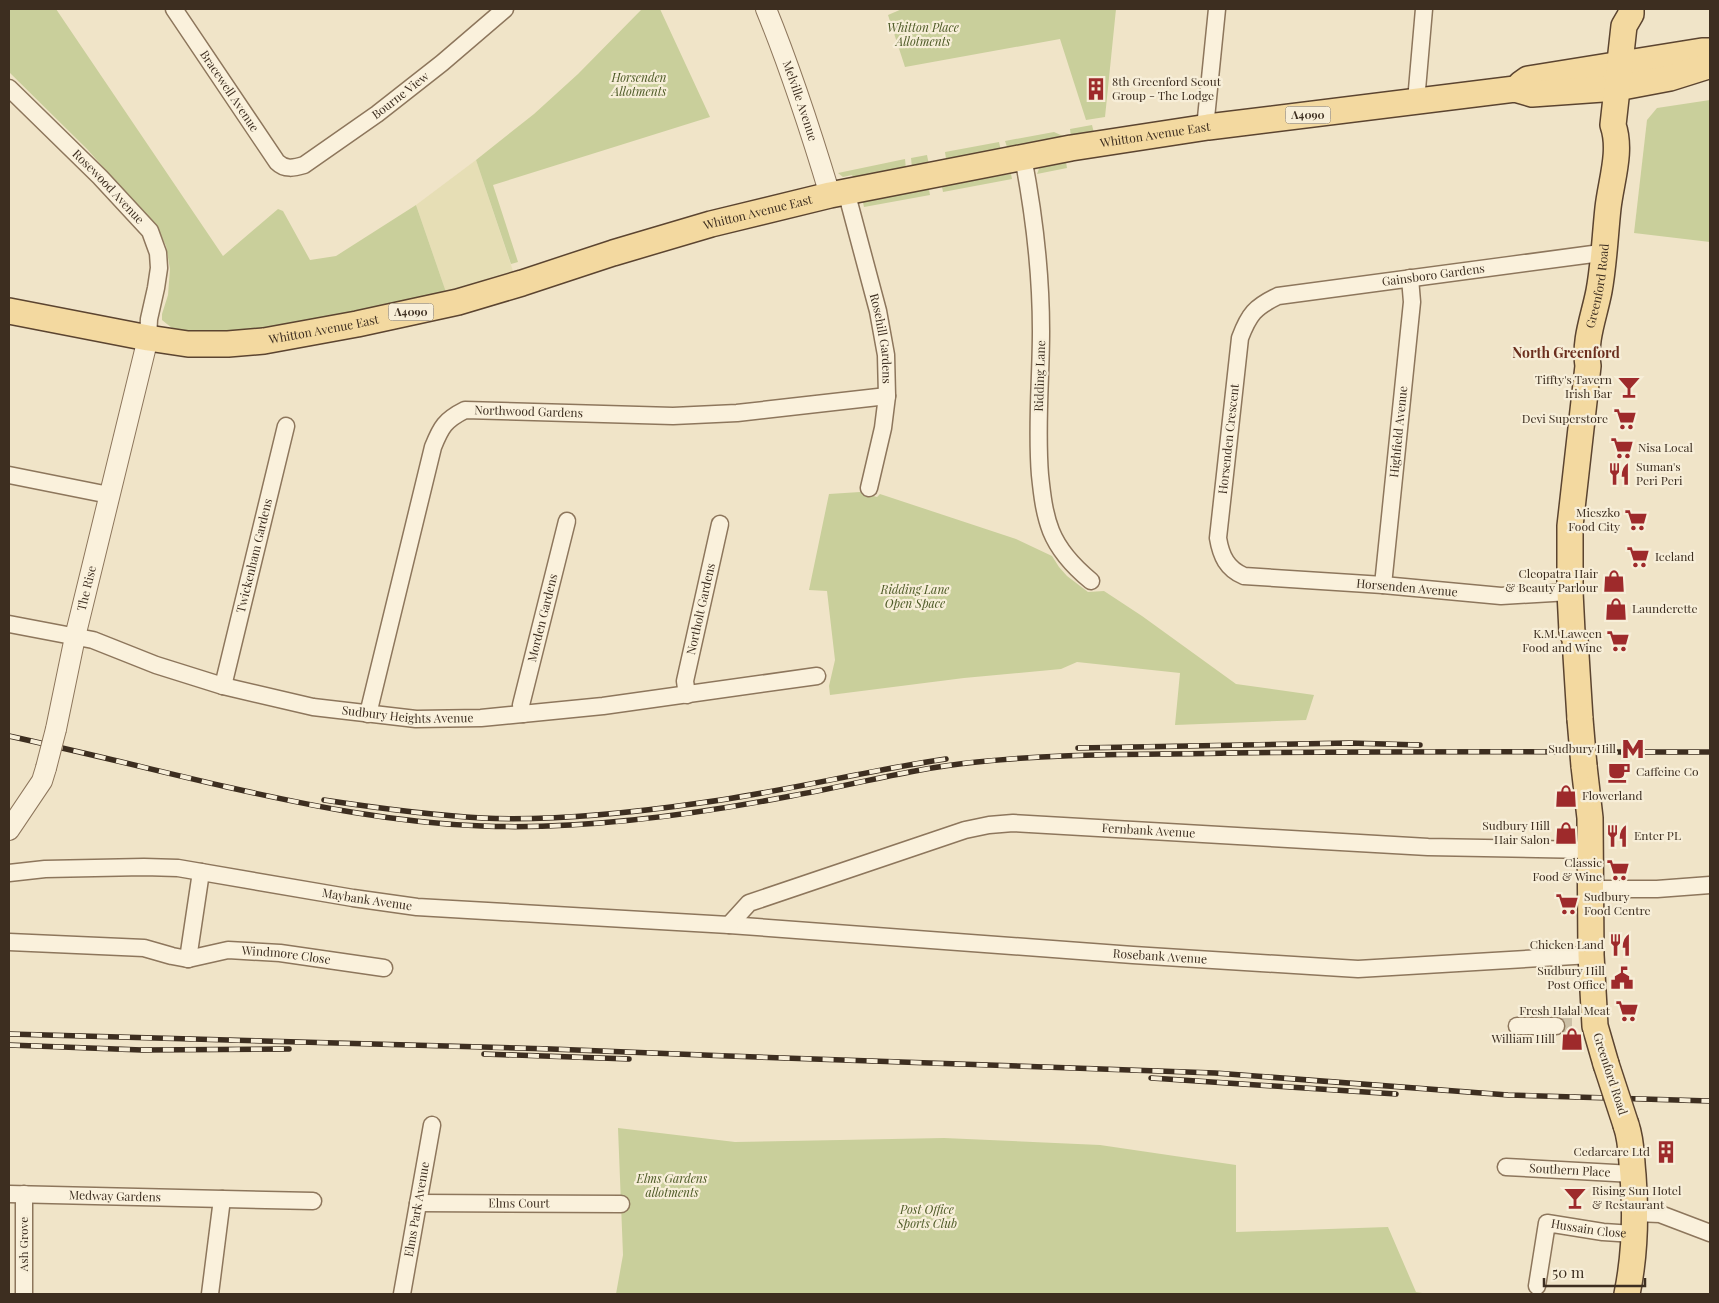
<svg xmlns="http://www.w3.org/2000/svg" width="1719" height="1303" font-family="'Playfair Display',serif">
<rect width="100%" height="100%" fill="#f0e4c8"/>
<path fill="#e6deb5" d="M476,160L514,274L446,292L416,205Z"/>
<g fill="#c9cf9b">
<path d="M9,9H56L223,256L278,209L283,211L310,260L336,256L416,205L446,292L356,312L269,329L218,335L177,332L162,320V314L168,295L170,269L166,246L158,229L87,149L9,72Z"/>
<path d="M642,9H660L710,117L493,185L518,262L511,264L476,160L534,114L578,74Z"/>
<path d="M902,9H1116L1105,117L1086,120L1060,39L905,67L888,15Z"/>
<path d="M1710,100V242L1634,233L1647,120L1657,108Z"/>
<path d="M1092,125L1094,133L1071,138L1070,129Z"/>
<path d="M1054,132L1063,136L1064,139L1008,150L1005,141Z"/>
<path d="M999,142L1001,151L941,161L946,159L945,152Z"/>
<path d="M927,155L929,165L912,168L911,158Z"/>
<path d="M905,159L906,169L855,180L852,175L843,177L838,173Z"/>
<path d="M1066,162L1067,168L1037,174L1040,166Z"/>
<path d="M989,172L990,177L1011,174L1012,179L943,192L941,182Z"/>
<path d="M928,184L930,195L864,207L862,198Z"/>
<path d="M860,492L877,497L880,494L1016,539L1052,556L1059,567L1067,576L1088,592L1104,591L1142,616L1236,684L1314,695L1306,720L1175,725L1180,673L1077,662L1061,669L964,678L830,695L829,686L835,660L827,591L809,590L829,494Z"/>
<path d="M618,1128L735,1142L944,1138L1100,1145L1236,1165V1232L1388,1227L1416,1292L1429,1294H616L623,1255Z"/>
</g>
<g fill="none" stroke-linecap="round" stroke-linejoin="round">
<path stroke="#ccc0a6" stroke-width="16" stroke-dasharray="16 8" stroke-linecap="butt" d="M1556,1026H1577"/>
<defs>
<g id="minor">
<path id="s1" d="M174,9L277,162C285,170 294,168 304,165L377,114L442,63L505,9"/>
<path id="s2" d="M9,88L100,177L150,231L158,253L159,268L156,288L149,319L148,338"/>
<path d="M1416,101L1424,9"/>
<path d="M1208,127L1206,118L1217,9"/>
<path d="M1023,157C1034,214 1041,273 1041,331C1041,379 1036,427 1040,475C1042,494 1044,513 1051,531C1059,551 1074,567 1091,581"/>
<path id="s3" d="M846,191L878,311L886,355L887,396L883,428L869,488"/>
<path d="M9,475L109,495"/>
<path id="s4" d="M1383,585L1412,302L1410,278"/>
<path id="s5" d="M1570,592L1501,596L1383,585L1244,576C1227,569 1221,556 1218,538L1240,338C1249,314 1255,307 1278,296L1593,254L1603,255"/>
<path id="s6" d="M9,624L93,640L156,665L223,686L313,707L416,719L481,718L603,706L817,676"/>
<path id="s7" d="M223,686L286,426"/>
<path id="s8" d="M687,695L685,681L720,524"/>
<path id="s9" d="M368,714L433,447C441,427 445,420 465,410L673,416L737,413L887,396"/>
<path id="s10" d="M523,714L521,705L567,521"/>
<path id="s11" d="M9,873L45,869L144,867L178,868L353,898L417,907L729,925L1133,955L1358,969L1591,955"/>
<path d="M1591,889H1657L1710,885"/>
<path id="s12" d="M729,925L749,903L965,830L989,825L1013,823L1428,847L1590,850"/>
<path id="s13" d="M9,942L144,948L172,956L188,959L228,950L280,953L384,968"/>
<path d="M188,959L201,872"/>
<path d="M1517,1026H1556"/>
<path id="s14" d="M1506,1167L1633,1174"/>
<path id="s15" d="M9,1194L313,1201"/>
<path id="s16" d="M418,1203L621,1204"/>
<path d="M1635,1213L1660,1214L1710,1233"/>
<path id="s17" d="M1537,1286L1547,1223L1603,1232L1634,1234"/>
<path d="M24,1294V1194"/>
<path d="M210,1294L222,1199"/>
<path id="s18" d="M402,1294L432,1125"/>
</g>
<g id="tertiary">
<path id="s19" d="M766,9C791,70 811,132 830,195"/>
<path id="s20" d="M56,729L75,637L148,338"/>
<path d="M9,830L42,781L46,768"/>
</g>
<g id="primary">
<path d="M1521,84L1528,79C1586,70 1644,60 1702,51H1710"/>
<path id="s21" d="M9,311L148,338L188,344H228L264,341L357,324L458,302L522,283L613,253L711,224L830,195L1071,148L1208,127L1515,89L1532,94L1617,88L1670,78L1705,67L1710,63"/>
<path id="s22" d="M1580,719L1575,639L1572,632L1570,592V526L1588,366C1584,340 1594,317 1599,291C1604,264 1605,236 1608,208C1611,181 1622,151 1613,125L1624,26L1631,14V9"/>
<path d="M1584,766L1590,818L1591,955L1595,1026L1606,1064"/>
<path d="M1626,1125C1632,1142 1631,1157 1633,1175C1636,1215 1635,1255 1627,1294"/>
</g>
</defs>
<use href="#minor" stroke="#8d765c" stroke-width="19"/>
<use href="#tertiary" stroke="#8d765c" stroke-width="22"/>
<use href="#primary" stroke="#5b4430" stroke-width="28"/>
<use href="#minor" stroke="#faf1dc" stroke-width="16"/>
<use href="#tertiary" stroke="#faf1dc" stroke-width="20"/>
<use href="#primary" stroke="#f3d9a0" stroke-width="25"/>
<defs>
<g id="rail">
<path d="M9,736C82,752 154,770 227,787C312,806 396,823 482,826C583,830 692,815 791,796C853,785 914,768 977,762C1060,753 1144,755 1227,753C1388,751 1549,752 1710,752"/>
<path d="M1078,748L1349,743L1420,745"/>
<path d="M324,800C377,808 428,815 482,818C551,821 631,813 700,803C783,792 864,771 946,759"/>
<path d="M9,1034L551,1049L728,1056L1215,1073L1508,1095L1710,1101"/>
<path d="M9,1045L142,1050L289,1049"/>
<path d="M484,1054L629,1059"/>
<path d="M1151,1078L1396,1094"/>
</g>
</defs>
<use href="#rail" stroke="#3d2e20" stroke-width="5.5"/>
<use href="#rail" stroke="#f7eed8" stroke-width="4" stroke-dasharray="11" stroke-linecap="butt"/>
<defs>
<path id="tertiary-bridge" d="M46,768L56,729"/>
<g id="primary-bridge">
<path d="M1580,719L1584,766"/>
<path d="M1606,1064L1626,1125"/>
</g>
</defs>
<use href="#tertiary-bridge" stroke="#8d765c" stroke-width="22" stroke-linecap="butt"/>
<use href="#primary-bridge" stroke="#5b4430" stroke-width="28" stroke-linecap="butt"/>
<use href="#tertiary-bridge" stroke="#faf1dc" stroke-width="20"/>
<use href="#primary-bridge" stroke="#f3d9a0" stroke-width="25"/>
</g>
<defs>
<symbol id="building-bare" viewBox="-9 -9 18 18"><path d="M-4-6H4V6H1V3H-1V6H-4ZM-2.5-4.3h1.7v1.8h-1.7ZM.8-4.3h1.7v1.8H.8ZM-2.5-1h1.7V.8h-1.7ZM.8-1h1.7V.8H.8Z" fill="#9e2a2b" stroke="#f7eed8" stroke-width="2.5" paint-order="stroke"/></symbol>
<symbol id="bar-bare" viewBox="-9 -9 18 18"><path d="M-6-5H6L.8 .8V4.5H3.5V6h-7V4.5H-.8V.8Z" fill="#9e2a2b" stroke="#f7eed8" stroke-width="2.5" paint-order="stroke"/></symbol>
<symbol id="supermarket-bare" viewBox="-9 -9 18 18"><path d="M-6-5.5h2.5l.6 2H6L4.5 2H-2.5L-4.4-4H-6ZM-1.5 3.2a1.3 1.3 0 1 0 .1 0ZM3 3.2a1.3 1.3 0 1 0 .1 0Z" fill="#9e2a2b" stroke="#f7eed8" stroke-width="2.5" paint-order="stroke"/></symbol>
<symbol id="restaurant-bare" viewBox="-9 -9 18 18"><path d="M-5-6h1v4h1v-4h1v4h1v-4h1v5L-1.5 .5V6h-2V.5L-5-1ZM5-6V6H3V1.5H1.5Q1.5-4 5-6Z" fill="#9e2a2b" stroke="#f7eed8" stroke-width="2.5" paint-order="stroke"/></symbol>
<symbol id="shop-bare" viewBox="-9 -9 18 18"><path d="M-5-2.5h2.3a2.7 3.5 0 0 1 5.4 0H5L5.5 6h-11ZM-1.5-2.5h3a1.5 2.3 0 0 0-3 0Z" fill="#9e2a2b" stroke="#f7eed8" stroke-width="2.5" paint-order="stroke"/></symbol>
<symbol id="metro-bare" viewBox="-9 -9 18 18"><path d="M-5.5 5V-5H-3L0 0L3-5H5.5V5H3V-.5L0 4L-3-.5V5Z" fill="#9e2a2b" stroke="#f7eed8" stroke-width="2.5" paint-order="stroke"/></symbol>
<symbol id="cafe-bare" viewBox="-9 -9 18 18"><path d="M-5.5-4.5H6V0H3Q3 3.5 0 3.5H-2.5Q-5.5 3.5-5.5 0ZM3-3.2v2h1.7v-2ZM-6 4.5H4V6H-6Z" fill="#9e2a2b" stroke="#f7eed8" stroke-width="2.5" paint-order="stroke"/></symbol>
<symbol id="civic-bare" viewBox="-9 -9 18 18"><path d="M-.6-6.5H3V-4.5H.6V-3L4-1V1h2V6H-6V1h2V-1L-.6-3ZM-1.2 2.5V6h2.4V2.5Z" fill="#9e2a2b" stroke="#f7eed8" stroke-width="2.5" paint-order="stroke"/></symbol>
</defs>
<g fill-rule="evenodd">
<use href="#building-bare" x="1080" y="73" width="32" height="32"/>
<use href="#bar-bare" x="1613" y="371" width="32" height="32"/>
<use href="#supermarket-bare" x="1609" y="403" width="32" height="32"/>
<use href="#supermarket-bare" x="1606" y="432" width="32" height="32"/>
<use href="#restaurant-bare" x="1603" y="458" width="32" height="32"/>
<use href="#supermarket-bare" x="1620" y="504" width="32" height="32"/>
<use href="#supermarket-bare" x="1622" y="541" width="32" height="32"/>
<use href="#shop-bare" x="1598" y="565" width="32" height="32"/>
<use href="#shop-bare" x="1600" y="593" width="32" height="32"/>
<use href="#supermarket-bare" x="1602" y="625" width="32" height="32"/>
<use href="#metro-bare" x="1617" y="733" width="32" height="32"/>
<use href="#cafe-bare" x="1603" y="756" width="32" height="32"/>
<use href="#shop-bare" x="1550" y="780" width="32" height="32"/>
<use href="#shop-bare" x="1550" y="817" width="32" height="32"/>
<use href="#restaurant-bare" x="1601" y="820" width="32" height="32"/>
<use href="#supermarket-bare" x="1602" y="854" width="32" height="32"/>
<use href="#supermarket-bare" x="1551" y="888" width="32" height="32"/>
<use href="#restaurant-bare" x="1604" y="929" width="32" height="32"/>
<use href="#civic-bare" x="1606" y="962" width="32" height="32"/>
<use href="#supermarket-bare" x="1611" y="995" width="32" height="32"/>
<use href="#shop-bare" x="1556" y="1023" width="32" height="32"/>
<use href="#building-bare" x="1650" y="1136" width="32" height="32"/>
<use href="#bar-bare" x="1559" y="1182" width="32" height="32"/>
</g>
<g text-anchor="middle" stroke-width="4.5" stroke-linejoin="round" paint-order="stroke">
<g fill="#f7eed8" stroke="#756857" stroke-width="1">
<rect x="1285.5" y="106.5" width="45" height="17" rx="4"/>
<rect x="388.5" y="303.5" width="45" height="17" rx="4"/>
</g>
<g font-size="11" font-weight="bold" fill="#3d2e20">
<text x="1308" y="119">A4090</text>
<text x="411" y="316">A4090</text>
</g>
<g font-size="12" font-style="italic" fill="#4d5a26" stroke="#f7eed8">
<text x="923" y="32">Whitton Place<tspan x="923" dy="14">Allotments</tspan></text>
<text x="639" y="82">Horsenden<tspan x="639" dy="14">Allotments</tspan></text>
<text x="915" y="594">Ridding Lane<tspan x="915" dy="14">Open Space</tspan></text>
<text x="672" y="1183">Elms Gardens<tspan x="672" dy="14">allotments</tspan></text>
<text x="927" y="1214">Post Office<tspan x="927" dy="14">Sports Club</tspan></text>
</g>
<g font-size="12" fill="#3d2e20" stroke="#f7eed8" text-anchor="end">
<text x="1112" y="86" text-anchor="start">8th Greenford Scout<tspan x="1112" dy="14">Group - The Lodge</tspan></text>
<text x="1612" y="384">Tiffty's Tavern<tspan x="1612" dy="14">Irish Bar</tspan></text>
<text x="1608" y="423">Devi Superstore</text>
<text x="1638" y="452" text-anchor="start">Nisa Local</text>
<text x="1636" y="471" text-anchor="start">Suman's<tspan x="1636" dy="14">Peri Peri</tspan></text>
<text x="1620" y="517">Mieszko<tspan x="1620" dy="14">Food City</tspan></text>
<text x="1655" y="561" text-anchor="start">Iceland</text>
<text x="1598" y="578">Cleopatra Hair<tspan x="1598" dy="14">&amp; Beauty Parlour</tspan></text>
<text x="1632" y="613" text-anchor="start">Launderette</text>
<text x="1602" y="638">K.M. Laween<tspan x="1602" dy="14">Food and Wine</tspan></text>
<text x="1616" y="753">Sudbury Hill</text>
<text x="1636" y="776" text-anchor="start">Caffeine Co</text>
<text x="1582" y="800" text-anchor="start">Flowerland</text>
<text x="1550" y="830">Sudbury Hill<tspan x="1550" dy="14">Hair Salon</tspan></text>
<text x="1634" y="840" text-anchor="start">Enter PL</text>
<text x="1602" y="867">Classic<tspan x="1602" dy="14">Food &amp; Wine</tspan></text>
<text x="1584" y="901" text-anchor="start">Sudbury<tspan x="1584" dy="14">Food Centre</tspan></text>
<text x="1604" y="949">Chicken Land</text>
<text x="1605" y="975">Sudbury Hill<tspan x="1605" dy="14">Post Office</tspan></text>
<text x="1610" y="1015">Fresh Halal Meat</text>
<text x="1555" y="1043">William Hill</text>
<text x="1650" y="1156">Cedarcare Ltd</text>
<text x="1592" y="1195" text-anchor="start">Rising Sun Hotel<tspan x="1592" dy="14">&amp; Restaurant</tspan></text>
</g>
<g font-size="12" fill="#3d2e20" stroke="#f7eed8">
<text dy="4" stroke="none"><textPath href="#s1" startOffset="99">Bracewell Avenue</textPath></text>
<text dy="4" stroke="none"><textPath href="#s1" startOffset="332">Bourne View</textPath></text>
<text dy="4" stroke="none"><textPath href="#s19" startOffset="98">Melville Avenue</textPath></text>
<text dy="4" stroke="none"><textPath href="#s21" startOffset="1174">Whitton Avenue East</textPath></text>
<text dy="4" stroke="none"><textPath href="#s2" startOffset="140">Rosewood Avenue</textPath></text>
<text dy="4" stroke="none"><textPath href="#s21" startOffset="769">Whitton Avenue East</textPath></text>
<text dy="4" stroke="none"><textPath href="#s5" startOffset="792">Gainsboro Gardens</textPath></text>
<text dy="4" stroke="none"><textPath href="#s22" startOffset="436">Greenford Road</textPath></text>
<text dy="4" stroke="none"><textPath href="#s21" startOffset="319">Whitton Avenue East</textPath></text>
<text dy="4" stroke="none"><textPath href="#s3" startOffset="152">Rosehill Gardens</textPath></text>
<text transform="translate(1040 376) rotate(-88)" y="4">Ridding Lane</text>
<text dy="4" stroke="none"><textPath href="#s9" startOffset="389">Northwood Gardens</textPath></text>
<text dy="4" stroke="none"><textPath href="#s4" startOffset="154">Highfield Avenue</textPath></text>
<text dy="4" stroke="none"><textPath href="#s5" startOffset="475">Horsenden Crescent</textPath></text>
<text dy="4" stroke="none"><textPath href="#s7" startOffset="134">Twickenham Gardens</textPath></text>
<text dy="4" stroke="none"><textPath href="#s20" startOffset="144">The Rise</textPath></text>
<text transform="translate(1407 588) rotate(5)" y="4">Horsenden Avenue</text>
<text dy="4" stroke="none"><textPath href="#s8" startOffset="88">Northolt Gardens</textPath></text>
<text dy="4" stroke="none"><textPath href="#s10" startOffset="99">Morden Gardens</textPath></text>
<text dy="4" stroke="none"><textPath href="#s6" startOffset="411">Sudbury Heights Avenue</textPath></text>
<text dy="4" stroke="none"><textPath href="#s12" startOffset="442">Fernbank Avenue</textPath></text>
<text dy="4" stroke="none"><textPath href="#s11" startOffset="361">Maybank Avenue</textPath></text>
<text dy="4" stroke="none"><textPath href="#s13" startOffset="280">Windmore Close</textPath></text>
<text dy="4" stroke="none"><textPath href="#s11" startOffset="1156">Rosebank Avenue</textPath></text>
<text transform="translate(1610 1074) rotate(72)" y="4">Greenford Road</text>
<text dy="4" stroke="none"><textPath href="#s14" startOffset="64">Southern Place</textPath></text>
<text dy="4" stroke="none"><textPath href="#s15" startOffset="106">Medway Gardens</textPath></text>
<text dy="4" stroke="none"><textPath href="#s16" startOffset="101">Elms Court</textPath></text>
<text dy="4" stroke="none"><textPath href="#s18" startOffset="86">Elms Park Avenue</textPath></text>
<text dy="4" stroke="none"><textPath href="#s17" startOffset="106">Hussain Close</textPath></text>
<text transform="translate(24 1244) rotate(-90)" y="4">Ash Grove</text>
</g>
<g font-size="14" font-weight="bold" fill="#6b2e1e" stroke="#f7eed8">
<text x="1566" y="358">North Greenford</text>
</g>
</g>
<rect width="1719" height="1303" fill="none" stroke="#3d2e20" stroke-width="20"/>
<path d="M1544 1278v8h101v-8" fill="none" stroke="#3d2e20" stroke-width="2.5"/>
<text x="1552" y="1278" font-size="15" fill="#3d2e20" stroke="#f7eed8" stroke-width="4" paint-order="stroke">50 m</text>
</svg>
